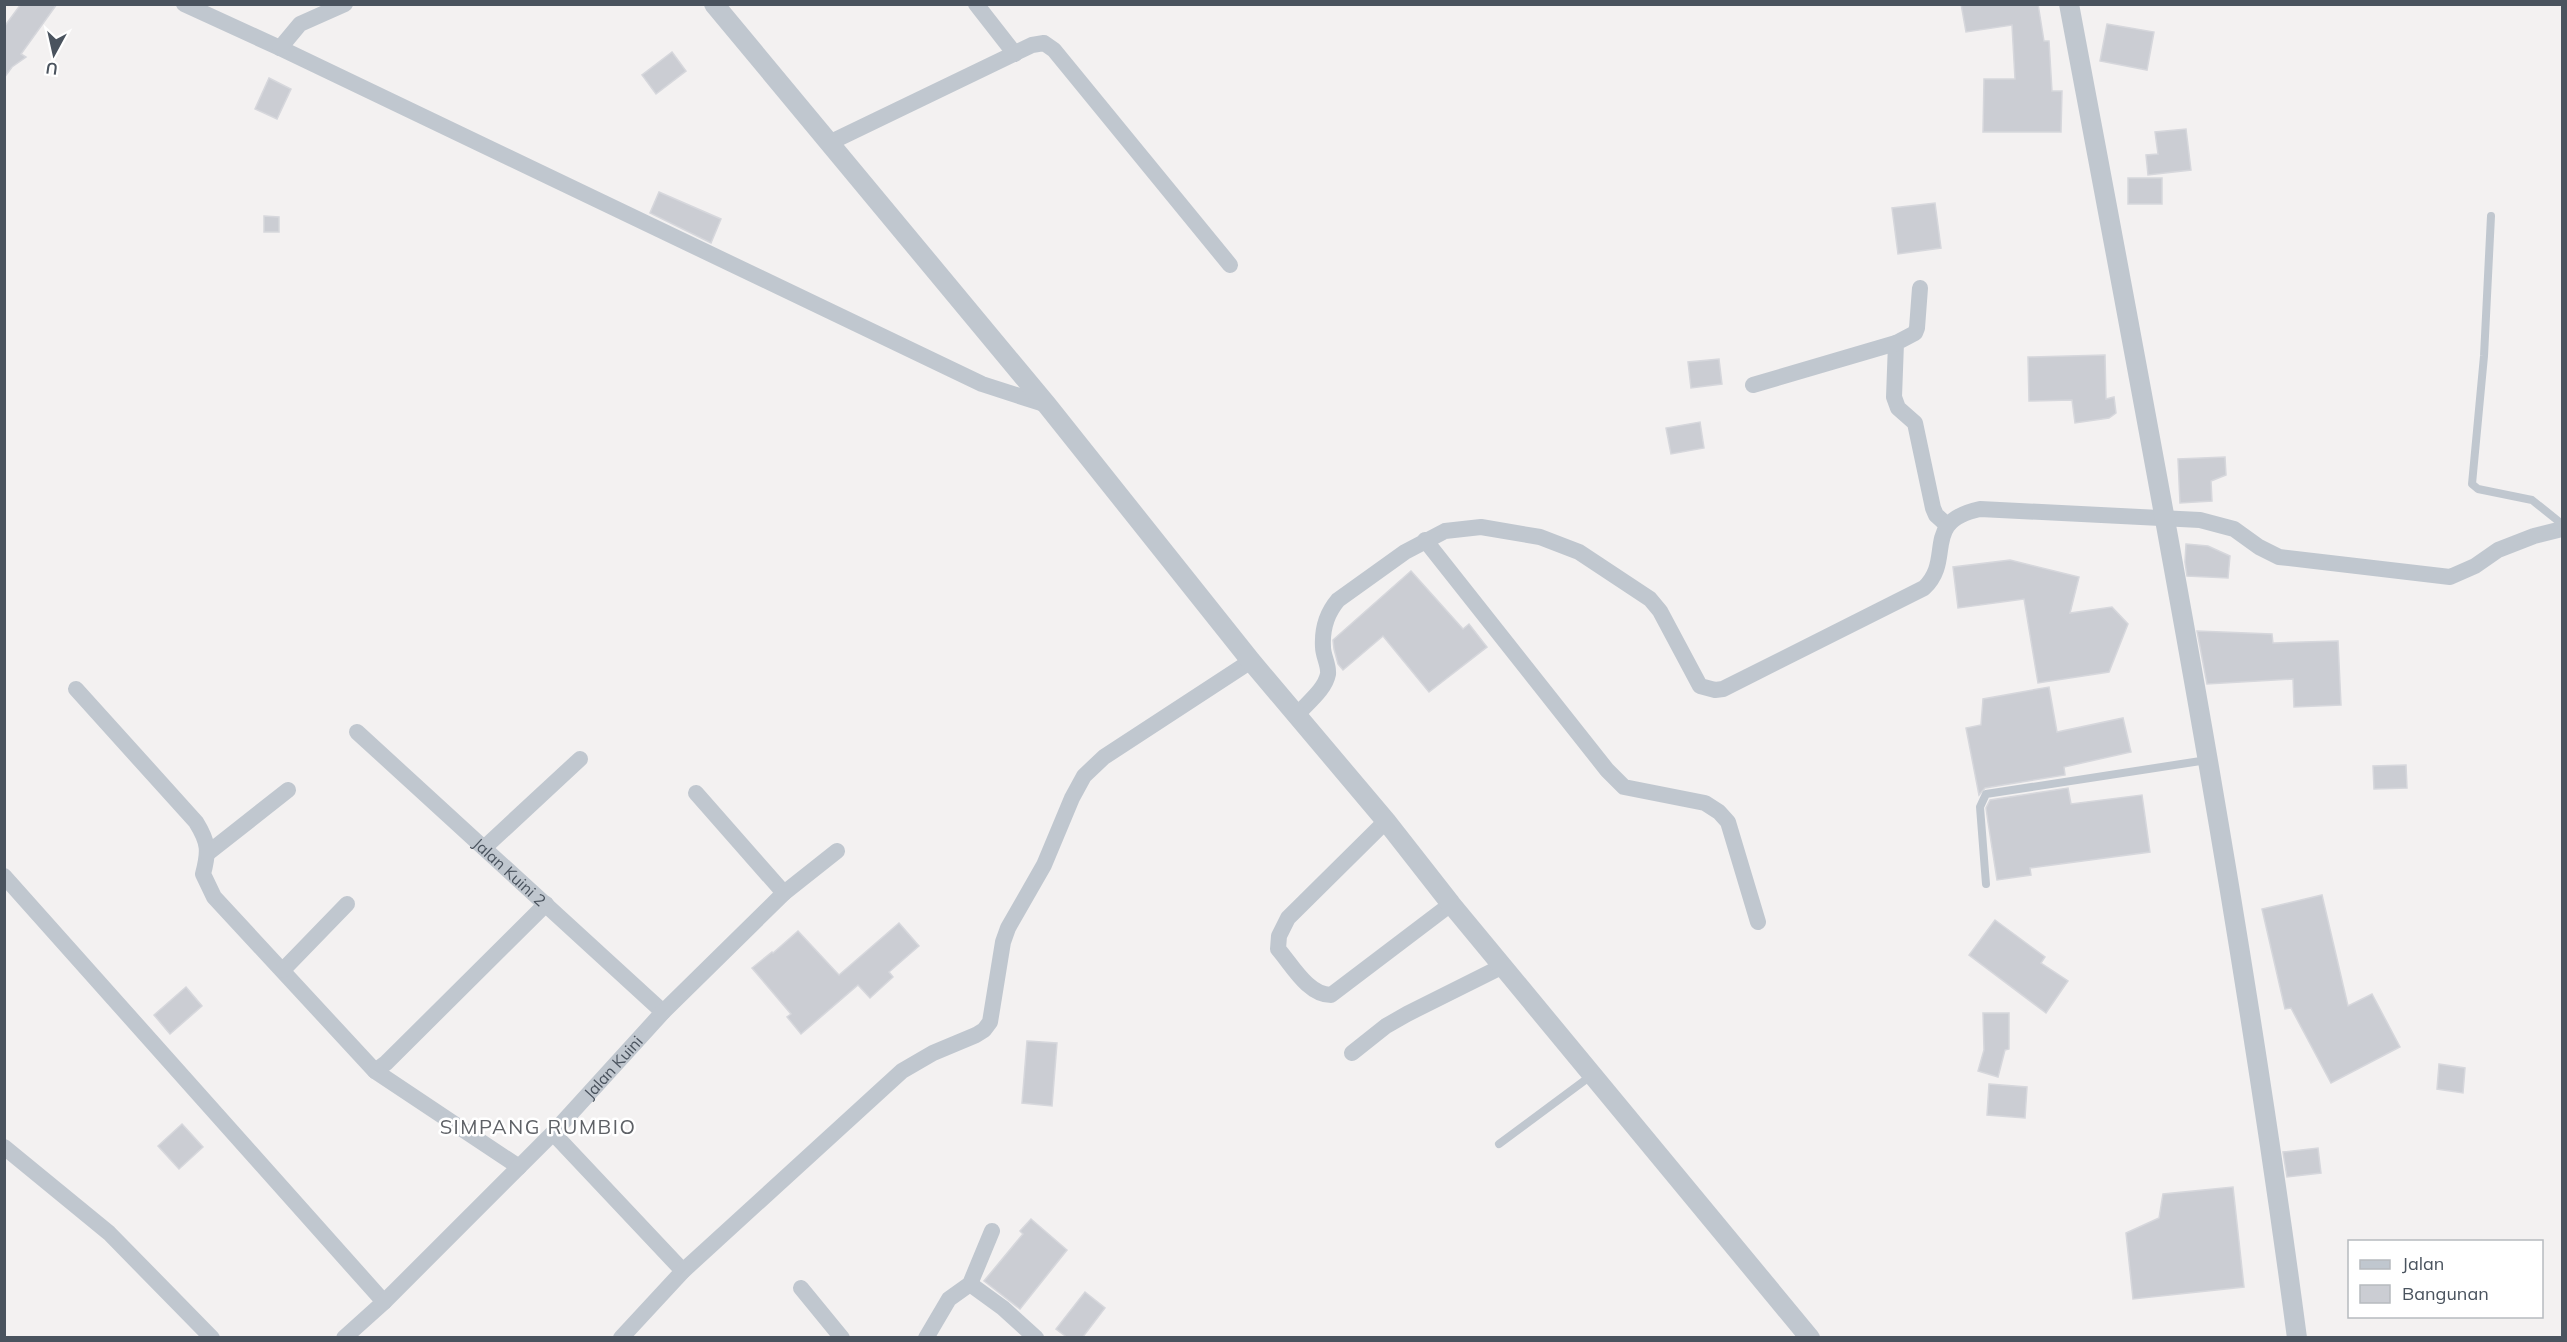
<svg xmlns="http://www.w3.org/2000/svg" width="2567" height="1342" font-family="Mulish,sans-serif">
<rect width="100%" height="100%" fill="#f3f1f1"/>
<g fill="#cbcdd3" stroke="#d6d7dc" stroke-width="1.5">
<path d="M21,4H57L21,54L26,57L12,67L4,78V27Z"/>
<path d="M1961,4H2038L2044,41H2049L2052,91H2062L2061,132H1983L1984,79H2015L2012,25L1966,32Z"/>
<path d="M2107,24L2154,32L2147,70L2100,61Z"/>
<path d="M672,52L686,71L656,94L642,75Z"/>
<path d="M269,78L291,89L277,119L255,109Z"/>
<path d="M2186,129L2191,170L2148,175L2146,155L2158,154L2155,132Z"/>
<rect x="2128" y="178" width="34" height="26"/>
<path d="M659,192L721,219L711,243L650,213Z"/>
<path d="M1935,203L1941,248L1898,254L1892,208Z"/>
<path d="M264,216L279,217V232H264Z"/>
<path d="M2105,355L2106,399L2114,397L2116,413L2109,418L2075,423L2072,400L2029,401L2028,357Z"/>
<path d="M1719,359L1722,384L1691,388L1688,362Z"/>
<path d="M1700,422L1704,448L1671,454L1666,428Z"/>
<path d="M2225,457L2226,475L2211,481L2212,501L2180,503L2178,459Z"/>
<path d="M2186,544L2208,546L2230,556L2228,578L2187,576L2185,562Z"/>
<path d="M2010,560L2079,577L2070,613L2112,607L2128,624L2109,672L2038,683L2024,599L1958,608L1953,567Z"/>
<path d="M1411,571L1463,629L1469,624L1487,647L1429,692L1383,636L1343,670L1338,664L1334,649L1333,640Z"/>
<path d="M2197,631L2272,634L2273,643L2338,641L2341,705L2294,707L2293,679L2207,684Z"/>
<path d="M2049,687L2057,732L2123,718L2131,752L2064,767L2065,775L1985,788L1979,795L1966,728L1981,725L1983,699Z"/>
<path d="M2406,765L2407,788L2374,789L2373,766Z"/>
<path d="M2068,788L2071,804L2142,795L2150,852L2030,868L2031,875L1997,880L1988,822L1986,808L1990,800Z"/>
<path d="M2322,895L2348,1006L2372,994L2400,1047L2331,1083L2291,1008L2285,1009L2262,909Z"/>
<path d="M1995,920L2045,957L2041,963L2068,981L2046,1013L1969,955Z"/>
<path d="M899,923L919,946L889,972L893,977L870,998L858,985L801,1034L787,1017L791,1014L752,968L772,952L773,953L798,931L839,975Z"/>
<path d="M186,987L202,1006L170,1034L154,1015Z"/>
<path d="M1983,1013H2009V1049L2005,1050L1998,1077L1978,1071L1984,1050Z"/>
<path d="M1027,1041L1057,1043L1052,1106L1022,1103Z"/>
<path d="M2439,1064L2465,1068L2463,1093L2437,1089Z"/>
<path d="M1989,1084L2027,1087L2025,1118L1987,1115Z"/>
<path d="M182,1124L203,1147L179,1169L158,1146Z"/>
<path d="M2318,1148L2321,1173L2287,1177L2283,1152Z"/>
<path d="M2233,1187L2244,1287L2133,1299L2126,1233L2159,1218L2163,1194Z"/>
<path d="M1031,1219L1067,1250L1020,1309L984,1281L1023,1234L1020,1231Z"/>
<path d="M1085,1292L1105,1308L1082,1338H1068L1056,1329Z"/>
</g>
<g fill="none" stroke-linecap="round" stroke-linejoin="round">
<g stroke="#c0c7cf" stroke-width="8">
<path d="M2491,216L2484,356L2472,484L2478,489L2532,500L2562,524"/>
<path d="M1986,884L1980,807L1986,794L2207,760"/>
<path d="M1499,1144L1592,1075"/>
</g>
<g stroke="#c0c7cf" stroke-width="16">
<path d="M184,4L280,48L982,384L1047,405"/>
<path d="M976,4L1015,54"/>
<path d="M280,48L300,24L345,4"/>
<path d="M829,143L1032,45L1044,43L1054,50L1230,265"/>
<path d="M1920,288L1917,328L1915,333L1896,343L1894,397L1898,408L1915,423L1933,508L1936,515L1947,525"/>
<path d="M1753,385L1896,343"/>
<path d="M1425,540L1607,770L1624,787L1705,803L1719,812L1728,822L1758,922"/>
<path d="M76,689L196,822C209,843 209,851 203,874L214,897L375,1071L386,1063L546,904"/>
<path d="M1297,715C1307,703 1325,690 1328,674C1329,665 1323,656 1323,647C1322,630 1327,613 1338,600L1405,552L1445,531L1481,527L1540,537L1579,552L1650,599L1660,611L1700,686L1715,690L1723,689L1924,588C1955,559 1920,522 1980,509L2200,520L2234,529L2259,547L2279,557L2450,577L2475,566L2498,550L2534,536L2562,529"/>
<path id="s1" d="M357,732L663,1012"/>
<path d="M696,793L784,893"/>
<path d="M1386,821L1288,918L1279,936L1278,949C1292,965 1308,995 1331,995L1451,904"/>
<path d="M484,848L580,759"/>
<path d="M208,853L288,790"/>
<path d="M4,876L384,1302"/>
<path d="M283,970L347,904"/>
<path d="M1352,1053L1386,1026L1407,1014L1503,966"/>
<path d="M375,1071L519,1167"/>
<path d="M553,1133L683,1271"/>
<path d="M4,1147L109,1233L212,1338"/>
<path d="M970,1284L1003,1308L1036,1338"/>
<path d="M801,1288L842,1338"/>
<path id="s2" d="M344,1338L384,1302L553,1133L663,1012L784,893L837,851"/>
<path d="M621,1338L683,1271L902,1071L933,1053L976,1035L984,1030L990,1022L1003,942L1008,928L1044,865L1072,798L1084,776L1104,757L1251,661"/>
<path d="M926,1338L949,1299L970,1284L992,1231"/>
</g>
<g stroke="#c0c7cf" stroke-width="20">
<path d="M714,4L1047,405L1251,661L1386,821L1451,904L1810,1338"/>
<path d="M2069,4C2152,447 2238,891 2297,1338"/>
</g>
</g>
<g text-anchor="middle" stroke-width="5" stroke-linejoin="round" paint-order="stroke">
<g font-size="16" fill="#4a535e" stroke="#fff">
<text dy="6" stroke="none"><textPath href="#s1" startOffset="207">Jalan Kuini 2</textPath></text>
<text dy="6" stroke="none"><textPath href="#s2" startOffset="382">Jalan Kuini</textPath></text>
</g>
<g font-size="20" letter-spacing="1.5" fill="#5e6166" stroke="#fff">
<text x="538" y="1134">SIMPANG RUMBIO</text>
</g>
</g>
<rect width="2567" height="1342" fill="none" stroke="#4a535e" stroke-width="12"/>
<rect x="2348" y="1240" width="195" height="78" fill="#ffffff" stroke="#b7babf" stroke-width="1.5"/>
<rect x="2360" y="1260" width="30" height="9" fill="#c0c7cf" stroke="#b7babf" stroke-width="1.5"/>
<text x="2402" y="1270" font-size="18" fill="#4a535e">Jalan</text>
<rect x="2360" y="1285" width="30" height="18" fill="#cbcdd3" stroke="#b7babf" stroke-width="1.5"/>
<text x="2402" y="1300" font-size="18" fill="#4a535e">Bangunan</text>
<g transform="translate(54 54) rotate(188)" stroke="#ffffff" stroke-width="4.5" paint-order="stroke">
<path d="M0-4.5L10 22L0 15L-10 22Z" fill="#4a535e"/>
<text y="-9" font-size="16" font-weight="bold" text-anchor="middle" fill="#4a535e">U</text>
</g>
</svg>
